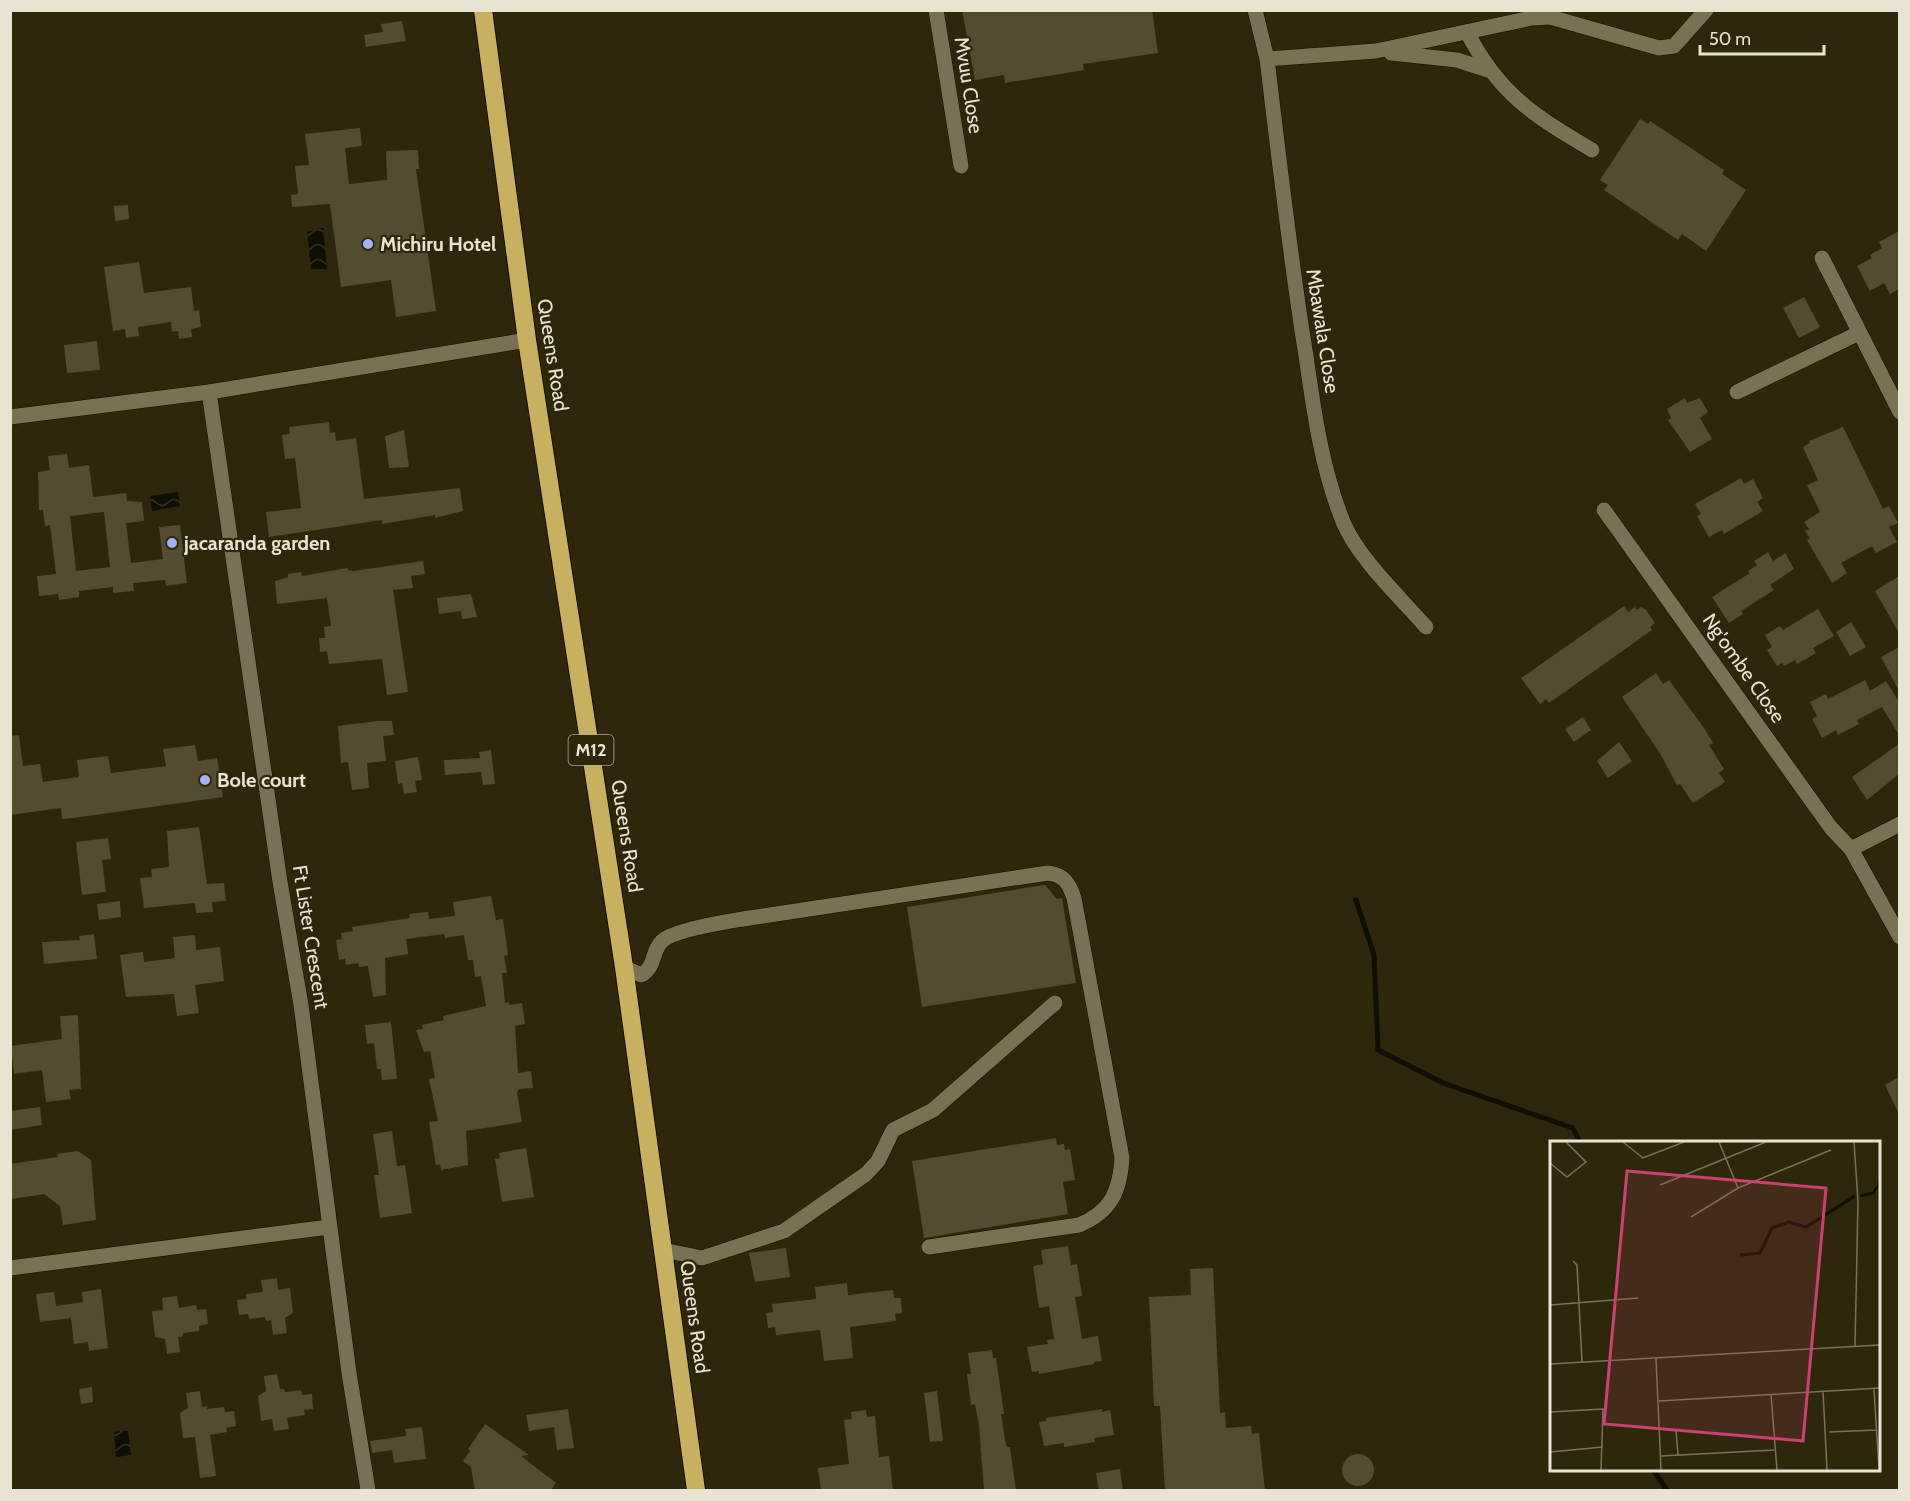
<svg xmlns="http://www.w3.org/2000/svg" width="1910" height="1501" font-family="Cabin,sans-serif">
<defs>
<pattern id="water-waves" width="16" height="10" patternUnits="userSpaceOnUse" patternTransform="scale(1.5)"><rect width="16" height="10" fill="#110e03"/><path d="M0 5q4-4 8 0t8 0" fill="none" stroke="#343127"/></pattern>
</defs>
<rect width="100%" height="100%" fill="#2e270b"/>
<g fill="url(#water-waves)">
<path d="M323,228L327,269H311L307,232Z"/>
<path d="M178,492L180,506L152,511L150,496Z"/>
<path d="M128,1430L131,1455L116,1457L114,1432Z"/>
</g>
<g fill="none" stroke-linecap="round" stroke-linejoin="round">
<g stroke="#110e03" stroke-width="5">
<path d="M1356,900L1374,955L1378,1050L1443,1083L1573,1128L1580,1142"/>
<path d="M1653,1470L1667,1490"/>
</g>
</g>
<g fill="#544c30" fill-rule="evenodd">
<path d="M962,10H1152L1158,53L1083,64L1084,70L1005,83L1004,75L975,80Z"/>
<path d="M402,21L406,41L366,47L364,35L383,32L381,24Z"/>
<path d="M1640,119L1648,124L1650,121L1724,170L1722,174L1746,190L1706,251L1682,234L1678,240L1604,190L1608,185L1600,180Z"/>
<path d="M360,128L362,146L345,148L349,184L387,180L386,151L418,150L419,169H416L436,311L396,317L391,280L341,287L330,204L292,207L291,195L298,194L295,166L309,165L305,134Z"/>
<path d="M128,205L129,219L115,221L114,206Z"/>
<path d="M1899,231V289L1890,294L1884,283L1870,291L1857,266L1872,258L1870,255L1882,248L1879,242Z"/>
<path d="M139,262L144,293L191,287L194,311L199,310L201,327L191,329L192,337L179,339L178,331L172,332L171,322L138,327L139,336L126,338L125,329L113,331L104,267Z"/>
<path d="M1804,297L1820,327L1799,338L1783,308Z"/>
<path d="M97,341L100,370L67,373L64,345Z"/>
<path d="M1685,398L1687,403L1700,398L1708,412L1700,418L1712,439L1690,452L1668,420L1671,418L1667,409Z"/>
<path d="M329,422L330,433L335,432L336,441L356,438L364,499L460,488L463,511L435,518V515L382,524V520L269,537L266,512L301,508L295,458L285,459L282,435L290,434L289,427Z"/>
<path d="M1843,427L1883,509L1889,506L1898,523L1889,527L1897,542L1876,553L1872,546L1841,563L1847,573L1832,583L1807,540L1810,539L1805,531L1809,529L1804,522L1820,512L1807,485L1818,480L1803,447L1810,443L1809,441Z"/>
<path d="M404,430L409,467L389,468L385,436Z"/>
<path d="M67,454L69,468L89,465L93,497L126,493L127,501L142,502L144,521L126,523L131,563L163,559L159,527L180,525L187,583L166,586L165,580L133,583L134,591L113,593V587L79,591V597L59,600L58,594L39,596L37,576L56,574L50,525L45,526L43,510H39L38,472L50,470L48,456ZM104,512L110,567L76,571L70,516Z"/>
<path d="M1741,478L1744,484L1753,479L1763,498L1757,502L1763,511L1724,534L1722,530L1709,537L1697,516L1701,514L1695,504Z"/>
<path d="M1768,552L1773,561L1785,553L1794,569L1770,585L1774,590L1741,611L1743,614L1729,623L1712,597L1750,573L1748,571L1757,565L1754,561Z"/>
<path d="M423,561L425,574L411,576L413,588L393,590L408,692L387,695L382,659L329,664L327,651L320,652L319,638H325L324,627L331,626L327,598L277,604L275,581L288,577V574L301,572L302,576L347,568L348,570L353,571Z"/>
<path d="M1899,576V633L1875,591Z"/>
<path d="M471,594L477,617L462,619L461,611L439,614L437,598Z"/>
<path d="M1624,606L1628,612L1635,607L1637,610L1641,607L1646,610L1655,623L1650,627L1652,630L1549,703L1546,699L1540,704L1521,678Z"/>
<path d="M1818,609L1834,636L1813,648L1816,653L1797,664L1795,660L1784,666L1782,663L1777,666L1767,650L1772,647L1765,635L1780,626L1783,630Z"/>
<path d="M1851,622L1866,647L1850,656L1836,632Z"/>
<path d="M1899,647V691L1881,657Z"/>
<path d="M1656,673L1663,684L1669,680L1704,728L1713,743L1709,745L1724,769L1719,773L1725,782L1693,803L1680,784L1677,785L1661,755L1622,697Z"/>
<path d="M1865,680L1870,691L1886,681L1899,702V735L1882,707L1857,720L1859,724L1838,735L1836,730L1822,738L1812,719L1817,716L1810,702L1826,694L1828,699Z"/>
<path d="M1583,717L1591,730L1574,742L1565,729Z"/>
<path d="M378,721H392L394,735L383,736L386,761L367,763L369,788L352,790L348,762L341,763L338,726Z"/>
<path d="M19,735L23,766L40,764L43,782L79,777L77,760L108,756L111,773L166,766L163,749L195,745L198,761L217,758L223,797L73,818L62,819L61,808L10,815V736Z"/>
<path d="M1619,742L1632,761L1608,778L1597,761Z"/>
<path d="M1899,744V774L1867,800L1852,777Z"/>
<path d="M491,750L495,784L483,785L481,772L445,775L444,760L480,758L479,752Z"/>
<path d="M418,757L422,780L415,781L417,792L404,794L402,783L398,784L395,761Z"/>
<path d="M199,827L207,884L224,883L226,901L212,902L213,912L196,913L195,903L144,908L140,878L152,877L151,869L169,867L167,831Z"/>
<path d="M108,838L111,859L102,860L106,892L82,895L76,842Z"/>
<path d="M1045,885L1057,899L1062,898L1076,983L922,1007L907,907Z"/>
<path d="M491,896L496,920L503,919L508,955L504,956L507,973H502L505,1003L509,1002V1005L522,1003L525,1024L515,1026L518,1073L531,1071L533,1088L519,1089L517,1092L522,1122L466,1131L468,1165L441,1170L440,1164L436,1165L429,1122L438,1121L429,1079L435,1078L430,1051L424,1052L416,1030L423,1029L422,1025L444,1020L443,1016L486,1006L481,976L475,977L473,960H468L464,935L445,938L444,934L406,939L408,954L385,958L386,995L373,997L368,966L359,967L358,963L346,965L345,959L339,960L336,940L342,939L341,933L353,931L352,927L410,918L409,914L428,912L429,919L455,916L453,902Z"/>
<path d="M120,901L121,917L99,920L97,904Z"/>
<path d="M94,934L97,959L44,964L42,942L80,940L79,936Z"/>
<path d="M195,935L196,950L220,947L224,981L195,985L199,1013L177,1016L174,994L126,997L120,955L143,952L144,962L175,958L173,937Z"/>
<path d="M78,1015L81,1089L69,1090L71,1099L46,1102L42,1070L14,1074L11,1046L62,1039L60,1016Z"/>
<path d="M391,1022L397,1079L382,1080L381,1069H377L374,1043L367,1044L365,1025Z"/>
<path d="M1899,1077V1114L1885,1085Z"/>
<path d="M40,1107L42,1125L10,1130V1111Z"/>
<path d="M392,1131L397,1166L405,1165L412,1213L380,1218L374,1175H379L373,1134Z"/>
<path d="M1056,1138L1057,1145L1064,1144L1065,1150L1070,1149L1075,1180L1063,1182L1068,1214L924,1238L912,1161Z"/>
<path d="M526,1148L534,1197L502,1202L495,1159L500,1158L499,1153Z"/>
<path d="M78,1151L91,1160L96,1220L63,1225L60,1206L44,1194L12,1199L10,1164L58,1157L57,1154Z"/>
<path d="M1068,1246L1071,1265L1077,1264L1082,1296L1075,1297L1082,1339L1098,1336L1102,1361L1094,1362V1364L1039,1374V1371L1032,1372L1027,1347L1048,1344L1047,1340L1054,1339L1049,1306L1039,1308L1033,1266L1043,1264L1041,1250Z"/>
<path d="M786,1248L790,1277L755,1282L749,1253Z"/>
<path d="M1213,1268L1220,1413L1225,1412L1226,1428L1251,1426L1252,1434L1259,1433L1265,1491H1165L1160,1406H1154L1149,1297L1191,1295L1190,1269Z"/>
<path d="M277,1278L278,1290L290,1288L293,1313L285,1318L287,1333L273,1335L271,1320L266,1321L265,1317L249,1319L248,1314L239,1315L237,1300L246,1299V1294L263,1292L261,1280Z"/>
<path d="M847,1283L848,1295L893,1290L894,1298H901L902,1313L895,1314L896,1321L850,1327L853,1358L824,1361L820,1330L776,1335L775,1327L768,1328L766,1313L773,1312L772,1304L816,1299L815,1287Z"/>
<path d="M101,1289L108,1348L89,1351L88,1342L74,1344L71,1318L40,1322L36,1294L54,1292L56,1306L83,1302L82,1292Z"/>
<path d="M177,1296L179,1308L196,1305L197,1310L206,1309L208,1324L199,1326V1331L183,1333V1336L178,1337L180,1352L167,1354L165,1339L155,1337L152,1311L163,1310L162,1298Z"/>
<path d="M992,1350L993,1358H996L1004,1414H1001L1005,1440L1007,1447H1010L1016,1491H984L979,1425L975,1404L971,1405L967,1374H971L968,1353Z"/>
<path d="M277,1374L280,1389H284L285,1392L301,1390L302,1395L312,1394L313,1409L304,1410L305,1415L287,1418L289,1429L274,1431L272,1419L261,1421L258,1396L266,1391L264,1376Z"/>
<path d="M92,1387L93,1402L81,1404L79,1389Z"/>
<path d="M200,1391L202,1407L207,1406V1409L224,1407L225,1412L234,1411L236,1426L226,1428L227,1432L210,1435L216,1476L200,1478L195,1437L183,1438L180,1413L188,1408L186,1393Z"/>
<path d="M937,1391L943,1441L930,1442L924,1393Z"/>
<path d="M568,1409L574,1448L557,1450L554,1427L529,1431L526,1415Z"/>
<path d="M1102,1409V1412L1110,1410L1114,1435L1094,1438L1095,1442L1064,1447V1443L1044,1446L1039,1422L1046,1421V1418Z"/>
<path d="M866,1410L867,1417L875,1416L879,1457L889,1456L893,1491H821L818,1468L849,1464L844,1420L852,1419L851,1412Z"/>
<path d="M485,1424L529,1455L521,1456L556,1483L550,1491H475L471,1467L463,1461L470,1451L468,1449Z"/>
<path d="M422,1427L426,1459L394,1463L392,1450L372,1453L370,1441L406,1436L405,1429Z"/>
<circle cx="1358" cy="1470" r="16"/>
<path d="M1120,1469L1123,1491H1099L1096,1473Z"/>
</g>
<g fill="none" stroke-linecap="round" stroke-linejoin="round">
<defs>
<g id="minor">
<path d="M936,10L961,166"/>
<path d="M1255,10L1267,59C1279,158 1290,258 1306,356C1314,412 1322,471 1344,524C1360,560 1400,597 1426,627"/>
<path d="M1467,32C1499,94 1533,115 1592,150"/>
<path d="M1391,53L1457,60L1488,70"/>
<path d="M1267,59L1376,51L1532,18L1550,17L1659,48L1674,46L1706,10"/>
<path d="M1822,258L1900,412"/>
<path d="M209,392L280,882L301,1005L349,1373L368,1490"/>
<path d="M1737,392L1859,333"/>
<path d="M10,417L209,392L527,340"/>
<path d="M1604,510L1831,828L1851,849"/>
<path d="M1900,824L1851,849L1900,937"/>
<path d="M624,967L641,975C656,967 651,952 662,941C674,930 725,922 743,919L1048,873C1064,875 1069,883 1074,898L1122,1158C1120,1191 1111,1212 1079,1225L929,1247"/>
<path d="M663,1250L702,1258L784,1231L866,1174L878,1161L893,1130L933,1110L1055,1003"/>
<path d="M10,1268L329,1227"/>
</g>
<path id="highway" d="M483,10L527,340L624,967L696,1490"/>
</defs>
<use href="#minor" stroke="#160f00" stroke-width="16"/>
<use href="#highway" stroke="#160f00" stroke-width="20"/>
<use href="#minor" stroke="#797154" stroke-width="15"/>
<use href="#highway" stroke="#c7b060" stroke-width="18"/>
</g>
<g fill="#a2b2fd" stroke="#2e270b" stroke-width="2">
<circle cx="368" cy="244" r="6"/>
<circle cx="172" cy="543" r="6"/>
<circle cx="205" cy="780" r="6"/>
</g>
<g text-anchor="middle" stroke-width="4.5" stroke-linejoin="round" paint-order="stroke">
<rect fill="#2e270b" stroke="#b0ab97" stroke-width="1.5" x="568.5" y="735" width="45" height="30" rx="4.5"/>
<g font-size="18" font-weight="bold" fill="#e8e3d3">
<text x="591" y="756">M12</text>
</g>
<g font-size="20" fill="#e8e3d3" stroke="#2e270b">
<text transform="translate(969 85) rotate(81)" y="7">Mvuu Close</text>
<text transform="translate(1323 331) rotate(81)" y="7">Mbawala Close</text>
<text transform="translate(553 355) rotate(81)" y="7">Queens Road</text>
<text transform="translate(1744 668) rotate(55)" y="7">Ng'ombe Close</text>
<text transform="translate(627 836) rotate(81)" y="7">Queens Road</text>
<text transform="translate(311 937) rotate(81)" y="7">Ft Lister Crescent</text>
<text transform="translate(695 1317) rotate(82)" y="7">Queens Road</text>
</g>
<g font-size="20" font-weight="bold" fill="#e8e3d3" stroke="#2e270b" text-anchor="start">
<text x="380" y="251">Michiru Hotel</text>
<text x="184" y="550">jacaranda garden</text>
<text x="217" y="787">Bole court</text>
</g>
</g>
<g transform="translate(1550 1141)">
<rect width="330" height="330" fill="#2e270b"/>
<path fill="none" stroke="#110e03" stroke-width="3" d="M310,55L323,52L330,42M190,114L210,112L222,87L239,81L256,86L305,55"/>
<path fill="none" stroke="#78725b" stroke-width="1.5" d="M73,1L93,17L134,1M169,1L188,47L281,9M304,1L308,60L305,205M0,22L17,36L36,21L16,1M110,44L216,1M141,76L188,47M23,120L27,124L32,221M0,164L88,157M106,218L111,329M0,223L330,204M324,248L329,329M273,250L277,329M221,253L227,329M109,260L330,247M0,271L53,268L51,329M126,289L128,314M279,291L326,289M0,311L53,306M111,315L224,309"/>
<path fill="#ca4173" fill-opacity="0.15" stroke="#ca4173" stroke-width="3" d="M77,30L276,47L253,300L54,283Z"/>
<rect width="330" height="330" fill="none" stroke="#e8e3d3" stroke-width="3"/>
</g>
<rect width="1910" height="1501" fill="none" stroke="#e8e3d3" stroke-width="24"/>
<path d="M1700 45v9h124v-9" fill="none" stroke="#e8e3d3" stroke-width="3"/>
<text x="1709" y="45" font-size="18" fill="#e8e3d3" stroke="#2e270b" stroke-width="4.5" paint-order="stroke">50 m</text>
</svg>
